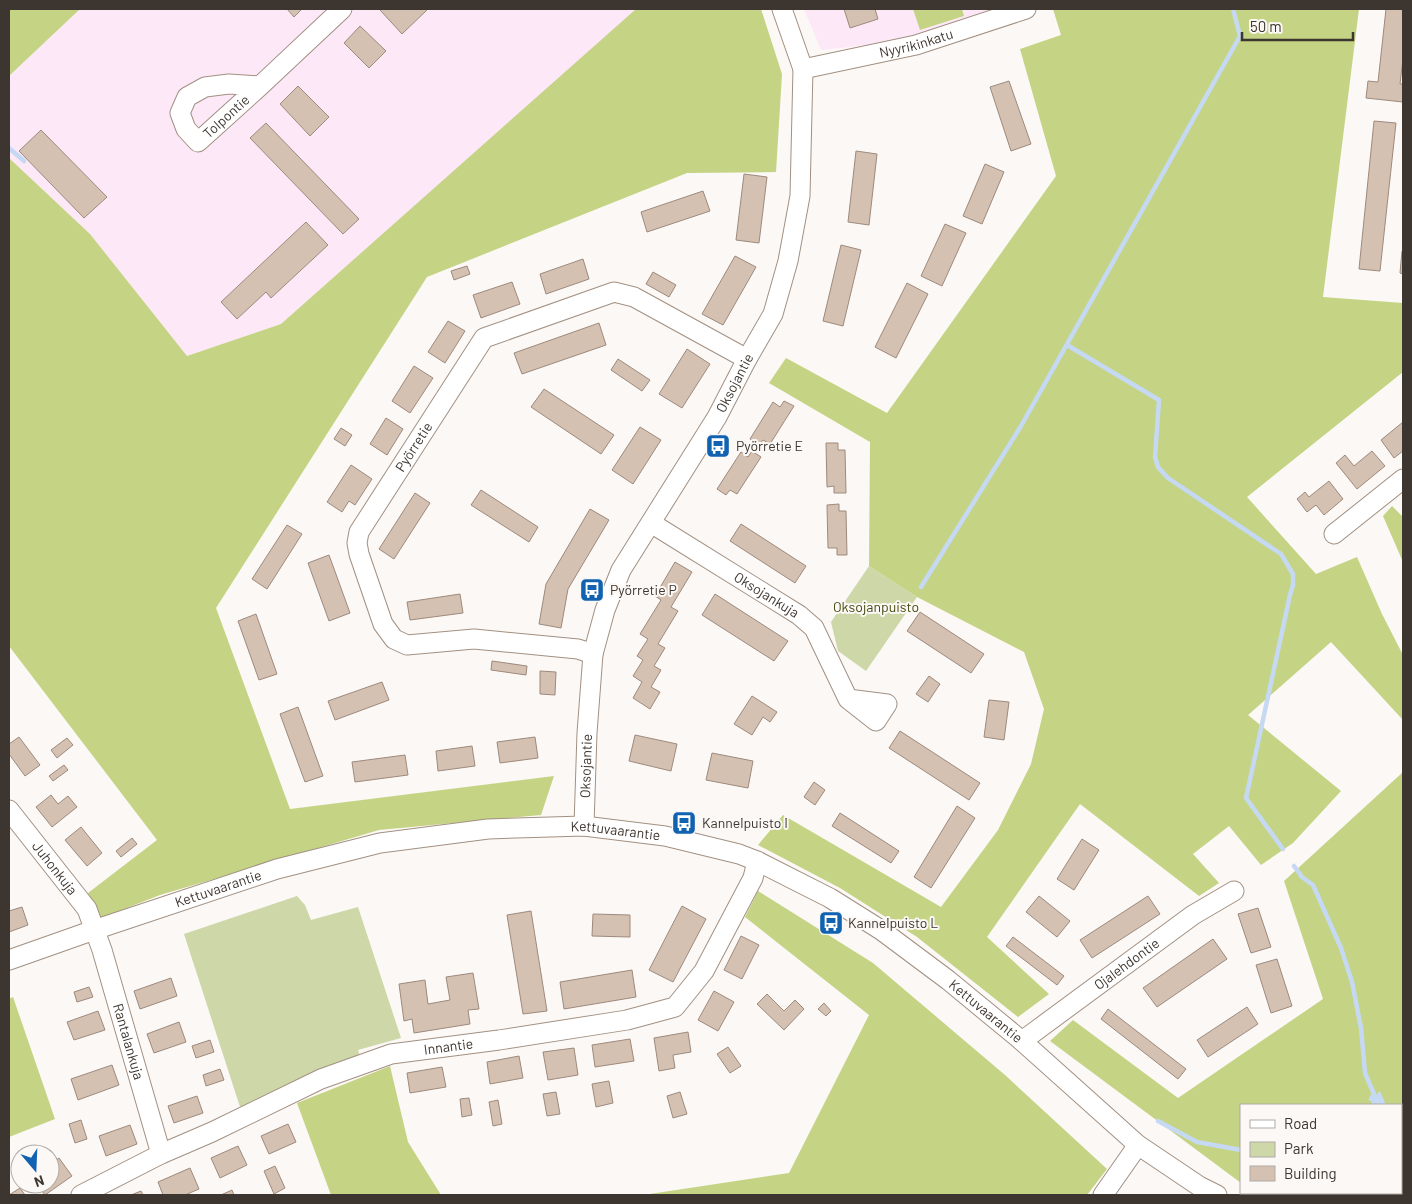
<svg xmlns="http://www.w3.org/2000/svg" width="1412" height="1204" font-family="Barlow,sans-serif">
<rect width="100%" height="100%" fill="#fcf8f5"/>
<g fill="#fde8f8">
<path d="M80,9H637L281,324L187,356L90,234L9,158V76Z"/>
<path d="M804,9H913L921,30L964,16L962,9H1009L912,40L821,50Z"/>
</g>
<g fill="#cdd7a8">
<path d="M869,566L917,597L866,671L838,651L831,622Z"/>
<path d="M297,896L305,905L311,920L358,907L401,1038L358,1050L361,1060L241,1110L184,934Z"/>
</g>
<g fill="#c5d384">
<path d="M9,9H80L9,76Z"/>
<path d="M636,9H761L782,74L776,172L687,173L427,277L216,608L290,809L554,776L541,815L379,830L160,895L101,918L88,893L157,840L9,646V158L90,234L187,356L281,324Z"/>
<path d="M913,9H962L964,16L920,30Z"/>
<path d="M1053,9H1359L1323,297L1403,303V372L1247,497L1316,574L1357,557L1382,614L1403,655V720L1331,642L1248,715L1341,791L1293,843L1261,865L1229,826L1193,854L1219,883L1199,896L1080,804L987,937L1049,994L1018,1017L917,937L840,888L758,845L783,815L941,907L998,830L1031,764L1044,709L1024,652L917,597L869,566L870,442L769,383L786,358L887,413L1056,176L1020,49L1061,35Z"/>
<path d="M1392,506L1403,517V562L1383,516Z"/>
<path d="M1403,772V1195H1263L1258,1193H1401V1105H1241V1183L1050,1041L1073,1020L1178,1098L1323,999L1284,881Z"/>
<path d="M758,891L873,963L1005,1075L1107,1169L1087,1195H643L789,1173L869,1015L745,917Z"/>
<path d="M13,997L55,1119L9,1137V999Z"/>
<path d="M390,1066L408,1142L441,1195H331L297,1103Z"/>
</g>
<path fill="#c6d9f3" d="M1380,1091L1386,1105H1372L1371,1099Z"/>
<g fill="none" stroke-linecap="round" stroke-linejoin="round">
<g stroke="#c6d9f3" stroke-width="4.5">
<path d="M9,148L24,161"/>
<path d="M1067,345L1159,400L1155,457L1158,467L1168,478L1281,554L1293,574V585L1290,595L1246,798L1283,849"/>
<path d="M921,587L1021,426L1240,36L1233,9"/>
<path d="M1294,866L1302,877L1313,885L1341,948L1352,982L1361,1028L1365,1073L1374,1094L1371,1099"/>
<path d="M1158,1121L1197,1142L1241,1150"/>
</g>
</g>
<g fill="#d4c1b2" stroke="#9d8a7d">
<path d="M287,9H302L294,17Z"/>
<path d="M381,9H428L402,34L380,10Z"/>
<path d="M844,9H875L878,19L850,28Z"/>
<path d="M1386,9H1403V59L1400,84H1403V102L1366,98L1368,81L1378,82Z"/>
<path d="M360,26L386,51L369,68L344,43Z"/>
<path d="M1009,81L1031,144L1011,151L990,87Z"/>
<path d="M298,86L329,117L310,136L280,104Z"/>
<path d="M1374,121L1396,123L1380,271L1359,269Z"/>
<path d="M266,123L359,219L343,234L250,138Z"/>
<path d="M41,130L107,197L84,218L19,151Z"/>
<path d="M856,151L877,154L869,225L848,222Z"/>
<path d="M985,164L1004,172L982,224L963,216Z"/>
<path d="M744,174L767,177L759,243L736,240Z"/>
<path d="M703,191L710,211L647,232L641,212Z"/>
<path d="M306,222L328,245L271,298L266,292L237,319L221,302Z"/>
<path d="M945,224L966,233L942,286L921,276Z"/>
<path d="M841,245L861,250L843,326L823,321Z"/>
<path d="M1402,251L1403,252V274L1400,273Z"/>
<path d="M735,256L756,267L723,325L702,314Z"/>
<path d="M583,259L589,279L546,294L540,274Z"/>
<path d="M467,266L470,274L454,280L451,271Z"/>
<path d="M653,272L676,285L669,297L646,284Z"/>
<path d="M512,282L520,304L481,318L473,295Z"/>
<path d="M907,283L928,294L896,358L875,347Z"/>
<path d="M448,321L465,331L445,363L428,352Z"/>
<path d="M599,323L606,345L522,374L514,353Z"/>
<path d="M687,349L710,364L682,408L659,394Z"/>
<path d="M618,359L650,380L642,391L611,370Z"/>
<path d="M414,366L433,378L410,413L392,401Z"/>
<path d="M544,389L614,435L601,454L531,407Z"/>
<path d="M784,401L794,406L770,444L763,440L759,445L750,439L773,402L780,407Z"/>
<path d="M386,418L403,429L387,455L370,444Z"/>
<path d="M1403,422V451L1394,458L1381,440Z"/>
<path d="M640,427L661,440L633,484L612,470Z"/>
<path d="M341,428L352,435L345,446L334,439Z"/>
<path d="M826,443H838V450H845L846,493H834V486L827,487Z"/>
<path d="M752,451L761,457L737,494L730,490L726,495L717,489L741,452L748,457Z"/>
<path d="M1372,451L1385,466L1357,489L1336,463L1345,455L1354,466Z"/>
<path d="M351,465L372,479L355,505L349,501L342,512L327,502Z"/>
<path d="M1329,481L1343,499L1324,515L1316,505L1307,512L1297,499L1305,492L1309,497Z"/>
<path d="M481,490L538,527L529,542L471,505Z"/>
<path d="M415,493L430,503L394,559L379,549Z"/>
<path d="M839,504V511H846L847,555H837V548H828L827,505Z"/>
<path d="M590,509L609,520L568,589L561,628L539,624L546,584Z"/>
<path d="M741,524L806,566L795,583L730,541Z"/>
<path d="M287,525L302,534L267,589L252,579Z"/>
<path d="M329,555L350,613L329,621L308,563Z"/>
<path d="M675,562L692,572L671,607L678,611L658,644L665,648L654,666L661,670L651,687L660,692L650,709L633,698L642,682L633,676L643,660L637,656L648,639L640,634L661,600L655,596Z"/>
<path d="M460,594L463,613L410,620L407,602Z"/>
<path d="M715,594L788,641L774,661L702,615Z"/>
<path d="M920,612L984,654L971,673L907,631Z"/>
<path d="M256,614L277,674L259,680L238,621Z"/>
<path d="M492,661L527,666L526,675L491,670Z"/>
<path d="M540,671L556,672L555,695L540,694Z"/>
<path d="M929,676L940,684L928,702L916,694Z"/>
<path d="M382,682L389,700L335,720L328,701Z"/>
<path d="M752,696L777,712L770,722L763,717L752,735L734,724Z"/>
<path d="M989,700L1009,702L1004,740L984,737Z"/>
<path d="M298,707L323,776L305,782L280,714Z"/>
<path d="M900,731L980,783L969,800L889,748Z"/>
<path d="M635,735L677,744L671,771L629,761Z"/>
<path d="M19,737L40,765L25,776L9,754V744Z"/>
<path d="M535,737L538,758L500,763L497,742Z"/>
<path d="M67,738L73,745L57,758L51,750Z"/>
<path d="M472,746L475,766L438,771L436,751Z"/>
<path d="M712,753L753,761L748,788L706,780Z"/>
<path d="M405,755L408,775L355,782L352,762Z"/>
<path d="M64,765L68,770L53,781L49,776Z"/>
<path d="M814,782L825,790L815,805L804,797Z"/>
<path d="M51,795L58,804L68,796L77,807L52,827L36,807Z"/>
<path d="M957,806L975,818L931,888L914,877Z"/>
<path d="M840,813L899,851L891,863L832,826Z"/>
<path d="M81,827L102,853L87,866L65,840Z"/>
<path d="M132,838L137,844L121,857L116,851Z"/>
<path d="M1082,839L1099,850L1074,890L1057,879Z"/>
<path d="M1039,896L1070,921L1057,937L1026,912Z"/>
<path d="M1148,896L1160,914L1092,958L1080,940Z"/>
<path d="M682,906L706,919L673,982L649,970Z"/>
<path d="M22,907L28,925L9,932V911Z"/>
<path d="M1258,908L1271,947L1251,953L1238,914Z"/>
<path d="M531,911L547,1011L523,1014L507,915Z"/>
<path d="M593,914L630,915V937L592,936Z"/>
<path d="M741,936L759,945L742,979L724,970Z"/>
<path d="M1013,937L1064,976L1057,985L1006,946Z"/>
<path d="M1213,939L1227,959L1157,1007L1143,988Z"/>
<path d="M1277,959L1292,1006L1271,1013L1256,965Z"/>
<path d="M632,970L636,997L564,1009L560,982Z"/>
<path d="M473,973L479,1009L468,1010L470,1024L414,1033L412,1019L404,1021L399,984L425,980L428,1004L450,1000L446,977Z"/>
<path d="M171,978L177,996L140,1009L134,991Z"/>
<path d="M89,987L93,997L77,1002L74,992Z"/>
<path d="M714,991L734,1002L718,1031L698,1020Z"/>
<path d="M767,994L784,1011L795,1000L804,1009L784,1030L757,1004Z"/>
<path d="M824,1003L831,1011L826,1016L818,1009Z"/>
<path d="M1247,1007L1258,1024L1208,1057L1197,1040Z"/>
<path d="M1108,1009L1186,1069L1178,1079L1101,1019Z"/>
<path d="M98,1011L105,1030L74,1040L67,1022Z"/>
<path d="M179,1022L186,1042L154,1053L147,1034Z"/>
<path d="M688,1032L691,1052L673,1055L675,1068L659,1071L654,1038Z"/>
<path d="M630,1039L634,1061L595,1067L592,1045Z"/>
<path d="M210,1040L214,1052L196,1058L192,1046Z"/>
<path d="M728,1047L741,1066L730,1073L717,1054Z"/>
<path d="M574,1048L578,1075L548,1080L543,1052Z"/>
<path d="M519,1056L523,1078L490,1084L487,1062Z"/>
<path d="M112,1065L119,1085L78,1100L71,1079Z"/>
<path d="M442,1067L446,1087L410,1093L407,1073Z"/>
<path d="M220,1069L224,1080L206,1086L203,1075Z"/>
<path d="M609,1081L613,1103L596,1107L592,1084Z"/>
<path d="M556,1092L560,1114L547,1116L543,1094Z"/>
<path d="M680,1092L687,1114L673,1118L667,1096Z"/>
<path d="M197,1096L203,1113L174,1123L168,1106Z"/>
<path d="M469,1098L472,1115L462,1117L460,1099Z"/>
<path d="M498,1100L502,1124L493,1126L489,1102Z"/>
<path d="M81,1120L87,1139L75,1143L69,1124Z"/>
<path d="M288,1124L296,1142L269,1154L261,1136Z"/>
<path d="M130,1125L137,1144L106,1156L99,1136Z"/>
<path d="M238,1146L247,1165L220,1178L211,1158Z"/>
<path d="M59,1158L72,1176L45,1195L37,1184H50V1164Z"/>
<path d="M275,1166L285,1188L274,1194L264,1171Z"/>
<path d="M190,1168L199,1189L185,1195H163L158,1182Z"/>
<path d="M20,1188L25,1195H9Z"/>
<path d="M232,1190L234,1195H221Z"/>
<path d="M141,1191L143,1195H131Z"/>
</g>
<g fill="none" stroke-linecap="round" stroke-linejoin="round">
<defs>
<g id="minor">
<path id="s1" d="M803,69L916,45L1026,9"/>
<path id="s2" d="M260,86L229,84L205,87L187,97L180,113L186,129L198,142L260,86L342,9"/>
<path id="s3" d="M651,523L799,615L814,628L848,699L876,721L887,704L848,699"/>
<path d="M1334,534L1403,479"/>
<path id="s4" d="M593,654L578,649L474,639L407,645L394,639L383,624L359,554L357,543L359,532L484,338L614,292L634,297L747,359"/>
<path id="s5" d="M9,810L87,909L102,950L161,1154"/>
<path id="s6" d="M584,826L587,733L593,654L605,610L621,570L717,417L747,359L773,314L788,261L800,196L803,69L782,9"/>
<path id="s7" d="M9,960L94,930L277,869L380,843L488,829L550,827L584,826L665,836L739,854L757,861L830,898L881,930L948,980L1022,1041L1138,1145L1199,1186L1217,1195"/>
<path id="s8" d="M1022,1041L1193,915L1234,891"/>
<path id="s9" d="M81,1195L161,1154L212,1132L321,1079L391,1054L499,1040L627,1020L675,1007L704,971L753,878L757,861"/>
<path d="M1103,1195L1138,1145"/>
</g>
</defs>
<use href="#minor" stroke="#a29082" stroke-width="21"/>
<use href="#minor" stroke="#fff" stroke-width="19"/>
</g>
<defs>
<symbol id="bus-square" viewBox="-11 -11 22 22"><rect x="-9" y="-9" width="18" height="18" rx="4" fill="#1162b0" stroke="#fcf8f5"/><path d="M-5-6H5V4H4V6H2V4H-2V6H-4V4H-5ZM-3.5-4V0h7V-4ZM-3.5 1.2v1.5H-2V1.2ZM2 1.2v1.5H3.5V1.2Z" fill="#fff"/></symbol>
</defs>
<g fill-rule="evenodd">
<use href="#bus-square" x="704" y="432" width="28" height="28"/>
<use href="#bus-square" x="578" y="576" width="28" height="28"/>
<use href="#bus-square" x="670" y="809" width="28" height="28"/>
<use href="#bus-square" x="817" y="909" width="28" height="28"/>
</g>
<g text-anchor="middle" stroke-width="4" stroke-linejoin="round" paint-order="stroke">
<g font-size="14" fill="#3d352f" stroke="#fcf8f5">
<text dy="5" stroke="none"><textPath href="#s1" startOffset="116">Nyyrikinkatu</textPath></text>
<text dy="5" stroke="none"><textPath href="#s2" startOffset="166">Tolpontie</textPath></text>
<text dy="5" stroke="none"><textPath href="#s6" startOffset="480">Oksojantie</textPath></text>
<text dy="5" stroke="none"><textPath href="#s4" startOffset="418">Pyörretie</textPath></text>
<text dy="5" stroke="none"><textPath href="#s3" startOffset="136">Oksojankuja</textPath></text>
<text dy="5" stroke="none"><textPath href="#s6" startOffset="60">Oksojantie</textPath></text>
<text dy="5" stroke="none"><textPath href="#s7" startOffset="626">Kettuvaarantie</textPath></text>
<text dy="5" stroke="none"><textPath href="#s5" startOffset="74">Juhonkuja</textPath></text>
<text dy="5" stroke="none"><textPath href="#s7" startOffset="221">Kettuvaarantie</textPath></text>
<text dy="5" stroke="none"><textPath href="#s8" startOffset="130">Ojalehdontie</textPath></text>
<text dy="5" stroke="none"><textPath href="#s7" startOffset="1046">Kettuvaarantie</textPath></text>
<text dy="5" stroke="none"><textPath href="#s5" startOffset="265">Rantalankuja</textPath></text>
<text dy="5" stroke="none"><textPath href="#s9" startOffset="399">Innantie</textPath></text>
</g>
<g font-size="14" fill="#3d352f" stroke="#fcf8f5" text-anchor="start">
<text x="736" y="451">Pyörretie E</text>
<text x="610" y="595">Pyörretie P</text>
<text x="702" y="828">Kannelpuisto I</text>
<text x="848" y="928">Kannelpuisto L</text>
</g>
<g font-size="14" fill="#444c12" stroke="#fcf8f5">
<text x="876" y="612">Oksojanpuisto</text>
</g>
</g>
<rect width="1412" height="1204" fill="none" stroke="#3d352f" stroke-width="20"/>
<rect x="1240" y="1104" width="162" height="90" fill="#fcf8f5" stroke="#b0aaa6"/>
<rect x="1250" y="1120" width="25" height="8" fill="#ffffff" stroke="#b0aaa6"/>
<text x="1284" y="1129" font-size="15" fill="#3d352f">Road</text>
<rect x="1250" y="1142" width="25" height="15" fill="#cdd7a8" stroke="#b0aaa6"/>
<text x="1284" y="1154" font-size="15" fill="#3d352f">Park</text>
<rect x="1250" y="1166" width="25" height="15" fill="#d4c1b2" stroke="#b0aaa6"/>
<text x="1284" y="1179" font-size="15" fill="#3d352f">Building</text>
<g transform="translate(35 1169) rotate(161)"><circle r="24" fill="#fcf8f5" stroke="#b0aaa6"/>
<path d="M0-4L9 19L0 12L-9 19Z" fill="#1162b0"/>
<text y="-8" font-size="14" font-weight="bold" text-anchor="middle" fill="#3d352f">N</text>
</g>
<path d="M1242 32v8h111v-8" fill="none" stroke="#3d352f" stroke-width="2.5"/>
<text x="1250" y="32" font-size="15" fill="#3d352f" stroke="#fcf8f5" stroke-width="4" paint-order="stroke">50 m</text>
</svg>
